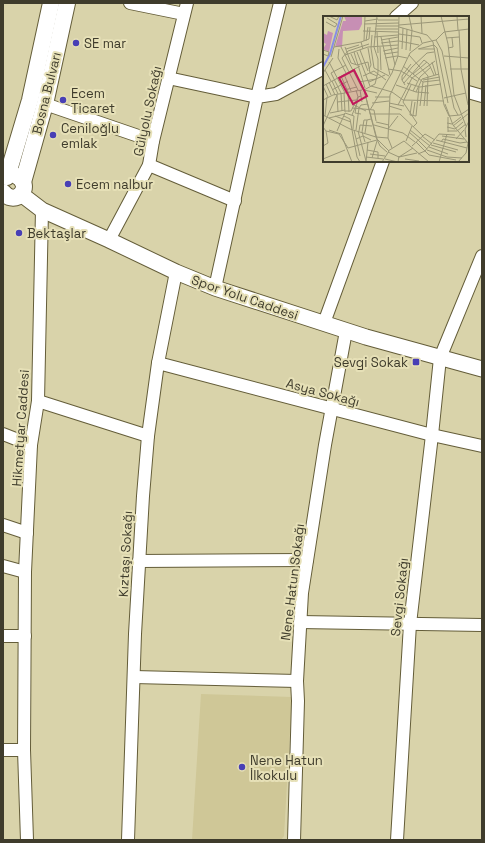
<svg xmlns="http://www.w3.org/2000/svg" width="485" height="843" font-family="'Space Grotesk',sans-serif">
<rect width="100%" height="100%" fill="#d9d3aa"/>
<path fill="#cfc797" d="M201,694L292,697L284,836L281,840H192Z"/>
<g fill="none" stroke-linecap="round" stroke-linejoin="round">
<defs>
<g id="minor">
<path d="M130,3L184,14"/>
<path d="M396,17L412,3"/>
<path d="M168,78L257,97L280,3"/>
<path d="M468,92L482,96"/>
<path d="M45,104L153,141"/>
<path d="M149,165L235,201"/>
<path d="M109,240L149,165L153,141L187,3"/>
<path d="M215,288L257,97L276,94L324,68"/>
<path d="M324,323L383,161"/>
<path d="M158,363L432,435L482,446"/>
<path d="M38,401L148,436"/>
<path d="M3,434L31,445"/>
<path d="M3,525L27,533"/>
<path d="M139,561L307,560"/>
<path d="M3,566L25,572"/>
<path d="M300,622L482,625"/>
<path d="M3,636H25"/>
<path d="M134,677L297,681"/>
<path d="M3,750H24"/>
<path d="M27,840L24,750L25,572L31,445L38,401L42,210"/>
<path d="M128,840L135,634L143,496L148,436L158,363L176,272"/>
<path d="M294,840L298,701L297,681L302,593L325,445L346,331"/>
<path d="M397,840L410,624L432,435L440,358L482,256"/>
</g>
<path id="tertiary" d="M21,194L42,210L109,240L176,272L215,288L366,337L482,369"/>
<g id="secondary">
<path d="M7,177L30,100L51,3"/>
<path d="M23,182L45,104L67,3"/>
<path d="M3,192C16,208 34,186 17,176"/>
</g>
</defs>
<use href="#minor" stroke="#645d39" stroke-width="14"/>
<use href="#tertiary" stroke="#645d39" stroke-width="17"/>
<use href="#secondary" stroke="#645d39" stroke-width="18"/>
<use href="#minor" stroke="#fff" stroke-width="12"/>
<use href="#tertiary" stroke="#fff" stroke-width="15"/>
<use href="#secondary" stroke="#fff" stroke-width="16"/>
</g>
<g fill="#483fb5" stroke="#e6e0b7" stroke-width="1.5">
<circle cx="76" cy="43" r="4"/>
<circle cx="63" cy="100" r="4"/>
<circle cx="53" cy="135" r="4"/>
<circle cx="68" cy="184" r="4"/>
<circle cx="19" cy="233" r="4"/>
<rect x="412" y="358" width="8" height="8" rx="2"/>
<circle cx="242" cy="767" r="4"/>
</g>
<g text-anchor="middle" stroke-width="4" stroke-linejoin="round" paint-order="stroke">
<g font-size="13" fill="#3f3c2c" stroke="#e6e0b7" text-anchor="start">
<text x="84" y="48">SE mar</text>
<text x="71" y="98">Ecem<tspan x="71" dy="15">Ticaret</tspan></text>
<text x="61" y="133">Ceniloğlu<tspan x="61" dy="15">emlak</tspan></text>
<text x="76" y="189">Ecem nalbur</text>
<text x="27" y="238">Bektaşlar</text>
<text x="408" y="367" text-anchor="end">Sevgi Sokak</text>
<text x="250" y="765">Nene Hatun<tspan x="250" dy="15">İlkokulu</tspan></text>
</g>
<g font-size="13" fill="#3f3c2c" stroke="#e6e0b7">
<text transform="translate(46 93) rotate(-76)" y="5">Bosna Bulvarı</text>
<text transform="translate(147 111) rotate(-78)" y="5">Gülyolu Sokağı</text>
<text transform="translate(245 297) rotate(19)" y="5">Spor Yolu Caddesi</text>
<text transform="translate(323 392) rotate(15)" y="5">Asya Sokağı</text>
<text transform="translate(20 428) rotate(-86)" y="5">Hikmetyar Caddesi</text>
<text transform="translate(125 554) rotate(-87)" y="5">Kıztaşı Sokağı</text>
<text transform="translate(292 582) rotate(-83)" y="5">Nene Hatun Sokağı</text>
<text transform="translate(399 597) rotate(-84)" y="5">Sevgi Sokağı</text>
</g>
</g>
<g transform="translate(323 16)">
<rect width="146" height="146" fill="#d9d3aa"/>
<path d="M21,0H39V8L36,14L20,15L19,31H12L20,5H23ZM5,15L10,17L6,36L0,33L3,28L0,26V17L4,19Z" fill="#c78fb4"/>
<path fill="none" stroke="#878de7" stroke-width="2" d="M0,51L7,38L18,0"/>
<path fill="none" stroke="#9b9778" stroke-width="1" d="M6,0L14,4L16,0M86,0L89,14L87,35M98,0L99,17M118,0L125,28L131,79L143,110M134,0L135,14M55,4H75M42,5L55,3M3,6L12,11L14,8L4,2M41,8L76,7M76,9L146,3M53,10H76M76,11L104,19L110,26L121,89L126,100M52,13H75M136,14L138,53L145,89M40,15L75,16M54,16L55,37M76,18L97,21L99,27M49,19L48,32L51,52L66,60M51,21L75,19M58,21L67,59M123,22L136,21M66,23L72,49M58,24L75,21M113,24L119,35L131,92L135,99M113,24L121,16L146,13M41,25L42,0M43,25L45,11M76,25L96,29M58,27L75,25M11,31L38,26M18,31L40,74M22,31L28,47L34,49L45,46L47,57L54,60M57,31L58,54M45,32L48,49L46,53M125,32L130,31L129,22M16,33L15,42L23,57M23,33L36,29M40,33L38,26L46,23L47,11M79,33L80,12M95,33L111,29L114,32L125,87M96,33H112M0,34L6,36L5,40L0,38M37,34L45,55M83,34L84,13M60,35L75,32M31,36L42,72M34,36L47,70M28,38L33,49M61,38L75,36M22,39L45,31L75,29M86,39L105,60L104,90M121,40L146,42M8,41L20,0M62,42L74,40L84,42M101,44L106,48L111,59M6,46L22,77M109,46L113,59M80,50L100,66L117,64M65,53L78,55L94,65M127,53H146M2,54L8,65M0,57L10,42M21,58L28,75M90,58L104,46M18,60L25,76L26,96M40,60L51,55L63,64M79,64V60L88,48M100,64L117,61M9,65L15,78M6,66L12,79M36,66L53,63M46,66L62,59M81,67L101,44M84,67L97,71L118,68M3,68L8,79M73,69L93,76L106,77M82,69L79,64L89,51L104,37L111,36M88,69L80,86L94,107L90,111M0,70L37,50M0,70L5,81M48,70L69,76L80,84L121,85M9,74L25,65M21,74L34,71M35,74L19,42L25,35L46,28M37,74L39,86M41,74L52,68L55,56V43L51,31L54,0M41,74L54,77M90,75L97,61L108,51M93,76L99,63L116,58M18,77L8,57L23,49M18,77L19,95M21,77L22,96M14,79L15,96M52,81H67M121,82L143,77M0,84L10,79L39,74M14,86L33,84M49,87L66,85M66,87L81,90M122,88L130,109L145,127L143,137L135,146M31,89L43,95M75,89L89,62L112,45M66,90L79,94M97,90L100,66M101,90L103,69M29,92L51,94L53,105M47,94L69,57L75,40L76,0M22,95H28L35,81L33,74M7,97L22,94M38,98L32,97L35,81L38,80M47,98H77M77,98L100,120M0,99L27,113L53,121L65,122M29,99L34,87M87,99L93,100L96,71M87,99L89,85M90,99L92,86M2,100L4,81M12,100L28,106M21,100L27,103L34,141L37,146M126,100L137,99L146,93M6,102L22,98M53,106L66,109M124,107L129,108L138,101M51,109L80,117L92,126M0,110L14,79M130,110L146,97M0,111L3,115L16,118L25,132L54,124M124,111L132,113L140,106M65,113L75,100M6,114L18,118L29,146M31,114L37,140M33,114L36,92L38,89L45,88M87,114L107,130M14,115L22,97L31,100L30,113M35,115L43,145M36,115L37,109L49,110M125,115H134L143,108M86,116L95,124M125,116V101M42,117L44,104L48,103M99,120L109,128M119,120L141,123M143,121L142,113L146,105M33,123L40,120L48,124M133,123L141,114M95,124L104,133M113,124L144,132M83,125L89,110M42,126L39,116L41,104H44M93,126L106,139L133,144M118,126L120,123L137,127L144,126M110,127L135,134M108,129L133,136M0,130L5,127L3,115M89,130L102,118L112,124M106,131L125,138M69,132L65,122L67,79L87,37L100,27L113,24M44,134L55,136V142M104,134L124,141L139,142M65,135L81,125L106,146M65,136L76,141L94,137M47,138L62,140M95,138L102,135L116,118L132,119M43,141L60,143M76,141L90,132M49,142L54,125M0,143L22,134M62,143L75,146L76,140M82,143L96,145M43,146L45,126M59,146L66,135L54,123L41,74L53,121L57,130L64,136M116,146L124,118"/>
<path fill="#c2185b" fill-opacity="0.15" stroke="#c2185b" stroke-width="2" d="M31,54L44,80L30,88L16,62Z"/>
<rect width="146" height="146" fill="none" stroke="#3f3c2c" stroke-width="2"/>
</g>
<rect width="485" height="843" fill="none" stroke="#3f3c2c" stroke-width="8"/>
</svg>
